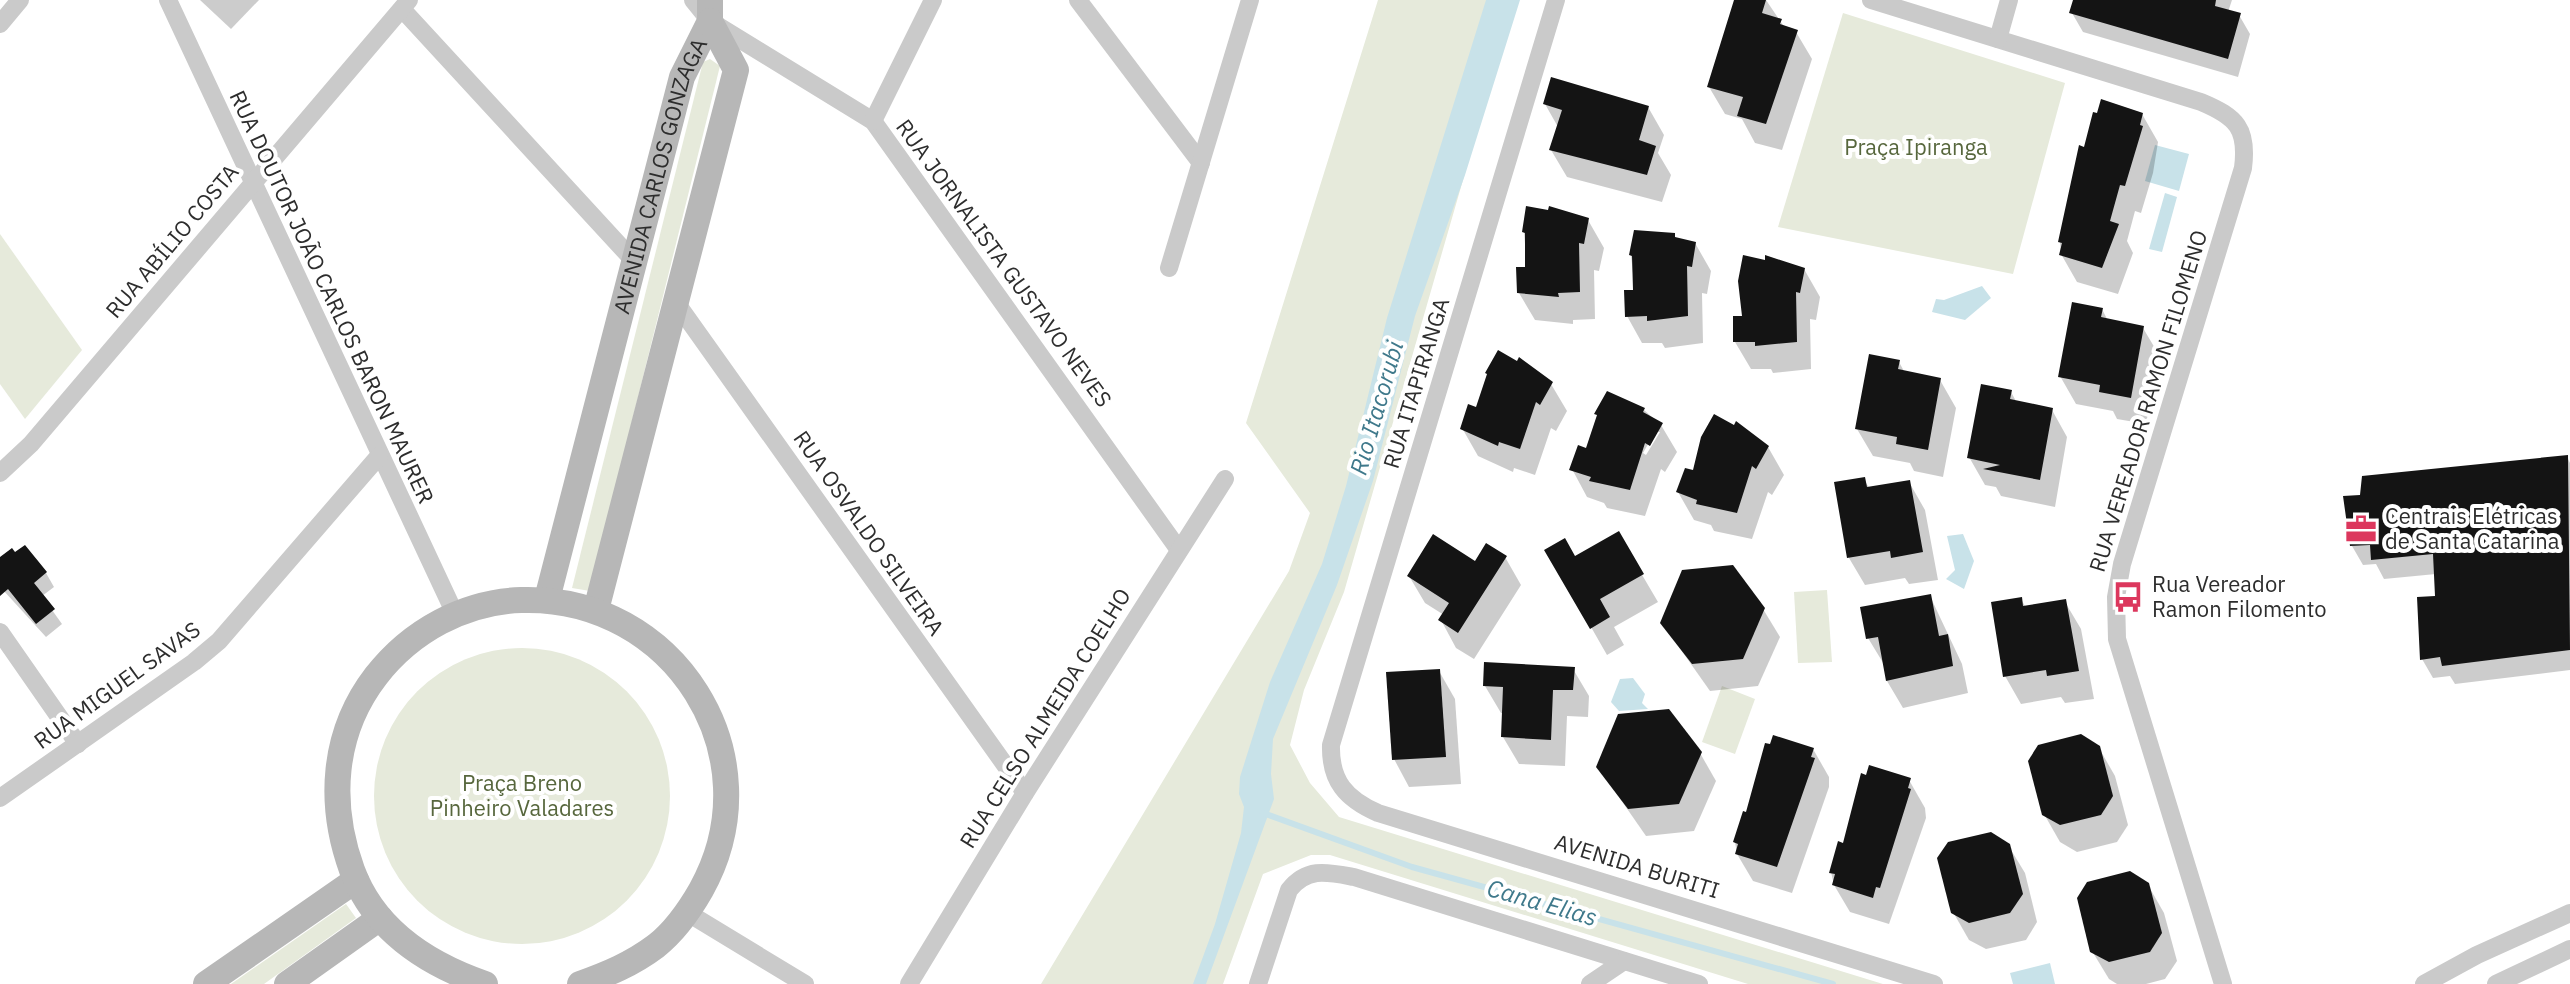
<svg xmlns="http://www.w3.org/2000/svg" width="2570" height="984" font-family="'IBM Plex Sans',sans-serif">
<rect width="100%" height="100%" fill="#fff"/>
<g fill="#e6eadb">
<path d="M1378,0H1515L1344,592L1304,690L1290,745L1310,783L1339,817L1883,984H1748L1330,855H1311L1263,874L1223,984H1041L1289,571L1310,513L1246,423Z"/>
<path d="M1843,13L2065,83L2013,274L1778,227Z"/>
<path d="M710,59L720,66L590,591L572,588L703,62Z"/>
<path d="M0,234L82,350L25,419L0,384Z"/>
<path d="M1827,590L1832,662L1798,663L1794,592Z"/>
<circle cx="522" cy="796" r="148"/>
<path d="M1722,686L1755,699L1735,754L1702,742Z"/>
<path d="M346,904L356,918L264,984H231Z"/>
</g>
<g fill="#c8e2e9">
<path d="M1486,0H1520L1465,175L1415,316L1373,481L1337,585L1273,739L1271,774L1274,799L1206,984H1193L1215,924L1241,833L1244,807L1239,794L1240,777L1270,682L1322,564L1346,486L1387,318Z"/>
<path d="M2155,145L2189,154L2179,191L2145,181Z"/>
<path d="M2165,193L2177,197L2162,252L2149,249Z"/>
<path d="M1982,286L1991,298L1965,320L1932,312L1936,299L1944,300Z"/>
<path d="M1963,534L1974,561L1964,589L1946,579L1955,570L1947,536Z"/>
<path d="M1633,678L1645,694L1642,703L1648,709L1619,711L1611,702L1620,679Z"/>
<path d="M2050,963L2055,984H2013L2010,973Z"/>
</g>
<g fill="#0003" fill-rule="evenodd">
<path d="M200,0H259L231,29Z"/>
<path d="M1736,0H1766L1785,28L1796,32L1812,59L1782,150L1755,143L1742,119L1725,114L1709,87Z"/>
<path d="M2075,0H2232L2228,12L2239,15L2250,34L2238,77L2083,32L2072,13Z"/>
<path d="M1545,104L1648,107L1664,135L1658,153L1671,175L1662,202L1567,177L1551,150L1558,127Z"/>
<path d="M2142,114L2158,142L2153,173L2141,213L2135,211L2127,241L2133,253L2118,294L2077,282L2061,254L2060,242L2085,149Z"/>
<path d="M1550,213L1588,220L1604,248L1599,271L1594,270L1595,319L1573,320V324L1535,320L1519,293L1527,269L1524,232Z"/>
<path d="M1674,235L1677,240L1695,243L1711,271L1707,294L1702,293L1703,343L1665,348L1662,343H1642L1627,316L1635,292L1631,255Z"/>
<path d="M1804,269L1820,297L1816,320L1810,319L1811,369L1773,373L1771,369H1751L1735,342L1744,318Z"/>
<path d="M2102,309L2108,321L2143,328L2159,355L2146,424L2117,419L2113,411L2076,404L2060,376Z"/>
<path d="M1899,362L1905,373L1940,380L1956,408L1943,477L1914,471L1910,463L1873,456L1857,429Z"/>
<path d="M1489,376L1551,384L1567,411L1556,431L1551,428L1535,475L1514,468L1513,472L1478,456L1462,428L1478,409Z"/>
<path d="M2011,392L2017,403L2052,410L2067,437L2055,507L2001,496L1996,487L1985,485L1969,457Z"/>
<path d="M1644,410L1661,425L1677,452L1665,472L1661,469L1645,516L1607,508L1604,503L1587,497L1572,469L1587,450ZM1655,432H1660L1646,455L1643,453Z"/>
<path d="M1768,447L1784,475L1772,495L1768,492L1752,539L1714,531L1711,525L1694,520L1678,492L1695,473Z"/>
<path d="M2567,457L2570,463V670L2455,684L2450,676L2433,678L2422,659L2437,598L2436,574L2384,579L2376,564L2363,565L2352,546Z"/>
<path d="M1864,480L1870,489L1909,482L1925,510L1938,580L1909,584L1905,578L1865,585L1849,558Z"/>
<path d="M1618,534L1658,602L1614,627L1624,645L1607,655L1547,550L1575,559Z"/>
<path d="M1505,557L1521,585L1474,659L1456,648L1441,620L1444,615L1425,603L1409,576Z"/>
<path d="M0,560L46,573L54,587L42,596L62,624L46,637L3,590Z"/>
<path d="M1930,596L1962,664L1968,693L1903,708L1887,681L1885,666L1868,638Z"/>
<path d="M2021,599L2026,608L2065,602L2081,629L2094,699L2065,703L2061,697L2021,704L2005,676Z"/>
<path d="M1763,609L1780,637L1758,686L1710,691L1662,623Z"/>
<path d="M1573,669L1589,696L1588,717L1567,716L1565,766L1519,764L1503,737L1504,713H1501L1485,686Z"/>
<path d="M1439,671L1455,699L1461,784L1409,787L1394,759Z"/>
<path d="M1771,747L1813,749L1829,777V787L1792,893L1753,881L1737,854L1735,842Z"/>
<path d="M2099,748L2115,776L2128,825L2117,842L2077,852L2060,842L2044,814Z"/>
<path d="M1700,753L1716,781L1694,831L1646,836L1598,767Z"/>
<path d="M1909,780L1925,808L1926,818L1889,924L1850,912L1834,885L1831,872Z"/>
<path d="M2008,845L2025,873L2037,922L2026,940L1986,949L1969,940L1953,912Z"/>
<path d="M2148,885L2164,913L2177,961L2165,979L2146,984H2117L2109,979L2092,951Z"/>
</g>
<g fill="none" stroke-linecap="round" stroke-linejoin="round">
<path stroke="#c8e2e9" stroke-width="6" d="M1263,813L1412,867L1833,984"/>
</g>
<g fill="#141414">
<path d="M1734,0H1766L1762,13L1782,19L1780,24L1798,30L1766,124L1737,116L1743,97L1707,87Z"/>
<path d="M2073,0H2216L2215,6L2241,13L2228,59L2069,13Z"/>
<path d="M1551,77L1649,106L1639,140L1656,146L1647,175L1549,150L1562,110L1543,104Z"/>
<path d="M2101,99L2143,113L2140,125L2143,126L2125,186L2120,185L2110,221L2119,224L2102,268L2059,255L2062,243L2058,242L2079,145L2084,147L2093,112L2097,113Z"/>
<path d="M1526,206L1548,210L1549,206L1589,218L1584,244L1579,243L1580,292L1558,293L1559,297L1517,293L1516,267H1525V233L1522,232Z"/>
<path d="M1634,230L1675,233V237L1696,242L1692,267L1687,266L1688,316L1647,321V316L1625,317L1624,290H1633L1632,256L1629,255Z"/>
<path d="M1743,255L1765,260V255L1805,268L1800,293L1796,292L1797,342L1755,346V342H1733V316H1742L1738,281Z"/>
<path d="M2072,302L2103,308L2101,317L2144,326L2131,398L2099,392L2100,385L2058,377Z"/>
<path d="M1498,350L1517,361L1519,357L1553,382L1540,405L1536,402L1520,449L1499,442L1498,446L1460,429L1468,404L1476,407L1487,374L1485,373Z"/>
<path d="M1869,354L1900,360L1898,369L1941,378L1928,450L1896,444L1897,437L1855,429Z"/>
<path d="M1981,384L2012,390L2010,399L2053,408L2040,480L1983,469L2000,465L1967,458Z"/>
<path d="M1607,391L1645,408L1643,412L1663,423L1650,446L1645,443L1630,490L1589,481L1591,477L1569,470L1578,445L1586,448L1597,415L1594,414Z"/>
<path d="M1714,414L1734,425L1736,421L1769,446L1756,469L1752,466L1737,513L1696,504L1697,500L1676,492L1685,468L1693,470L1701,437Z"/>
<path d="M2568,455L2570,650L2442,666L2440,657L2420,660L2417,597L2435,596L2433,554L2371,560L2370,545L2350,546L2343,496L2360,495L2362,476Z"/>
<path d="M1865,477L1867,487L1910,480L1923,552L1891,558L1890,551L1847,558L1834,482Z"/>
<path d="M1619,531L1644,574L1600,599L1610,617L1590,629L1544,550L1565,538L1575,556Z"/>
<path d="M1433,534L1475,561L1486,543L1507,556L1458,633L1438,620L1449,603L1407,576Z"/>
<path d="M25,545L47,572L34,583L55,609L36,624L8,589L0,596V557L12,548L15,552Z"/>
<path d="M1733,565L1765,608L1743,659L1692,664L1660,623L1682,570Z"/>
<path d="M1931,594L1939,636L1948,634L1953,666L1886,681L1878,637L1866,639L1860,607Z"/>
<path d="M2022,597L2023,606L2066,599L2079,671L2047,676L2046,670L2003,677L1991,602Z"/>
<path d="M1484,662L1575,667L1573,690H1553L1551,740L1501,737L1503,687L1483,686Z"/>
<path d="M1440,669L1446,757L1392,760L1386,672Z"/>
<path d="M1669,709L1702,752L1679,804L1628,809L1596,767L1618,714Z"/>
<path d="M2081,734L2100,746L2113,796L2101,815L2060,825L2042,815L2028,761L2038,745Z"/>
<path d="M1773,735L1814,748L1811,757L1815,758L1777,867L1735,854L1738,844L1733,842L1743,811L1746,812L1765,743L1770,744Z"/>
<path d="M1869,765L1911,778L1908,788L1911,789L1880,888L1876,887L1873,898L1832,885L1835,874L1829,873L1838,841L1843,843L1861,773L1866,775Z"/>
<path d="M1991,832L2010,844L2023,894L2010,913L1969,923L1951,913L1937,858L1948,842Z"/>
<path d="M2130,871L2149,883L2162,933L2150,952L2109,962L2090,952L2077,898L2087,882Z"/>
</g>
<g fill="none" stroke-linecap="round" stroke-linejoin="round">
<g stroke="#cacaca" stroke-width="18">
<path d="M168,0L455,614"/>
<path d="M693,0L710,21L873,121L1179,550"/>
<path d="M1078,0L1201,163"/>
<path d="M1556,0L1331,745C1330,781 1346,799 1378,813L1934,984"/>
<path d="M1871,0L2201,102C2237,117 2248,129 2243,168L2122,564L2116,597L2117,639L2223,984"/>
<path d="M402,9L634,261"/>
<path d="M0,24L20,0"/>
<path d="M1998,39L2009,0"/>
<path d="M873,121L933,0"/>
<path d="M1169,268L1250,0"/>
<path d="M675,301L1025,793"/>
<path d="M0,473L31,444L409,0"/>
<path d="M0,632L78,744"/>
<path d="M0,798L194,662L219,641L379,456"/>
<path d="M688,913L805,984"/>
<path d="M909,984L1025,793L1225,479"/>
<path d="M1258,984L1289,890C1307,867 1327,872 1354,877L1699,984"/>
<path d="M1590,984L1624,961"/>
<path d="M2424,984L2477,955L2570,913"/>
<path d="M2496,984L2570,949"/>
</g>
<g stroke="#b7b7b7" stroke-width="26">
<path id="s1" d="M547,599L682,77L710,21V0"/>
<path d="M596,610L736,70L710,21"/>
<path d="M206,984L356,880"/>
<path d="M287,984L380,918"/>
<path d="M485,984C427,964 374,930 352,870C328,804 332,733 376,676C411,631 464,602 521,600C674,595 776,756 701,890C689,911 675,931 656,946C632,964 608,974 580,984"/>
</g>
</g>
<defs>
<symbol id="office-bare" viewBox="-9 -9 18 18"><path d="M-6-3h4V-5.5h4V-3h4V5H-6ZM-1-4.5V-3h2v-1.5ZM-6 0V1H6V0Z" fill="#dc375d" stroke="#fff" stroke-width="2.5" paint-order="stroke"/></symbol>
<symbol id="bus-bare" viewBox="-9 -9 18 18"><path d="M-5-6H5V4H4V6H2V4H-2V6H-4V4H-5ZM-3.5-4V0h7V-4ZM-3.5 1.2v1.5H-2V1.2ZM2 1.2v1.5H3.5V1.2Z" fill="#dc375d" stroke="#fff" stroke-width="2.5" paint-order="stroke"/></symbol>
</defs>
<g fill-rule="evenodd">
<use href="#office-bare" x="2339" y="507" width="44" height="44"/>
<use href="#bus-bare" x="2106" y="575" width="44" height="44"/>
</g>
<g text-anchor="middle" stroke-width="8" stroke-linejoin="round" paint-order="stroke">
<g font-size="22" fill="#57673d" stroke="#fff">
<text x="1916" y="155">Praça Ipiranga</text>
<text x="522" y="791">Praça Breno<tspan x="522" dy="25">Pinheiro Valadares</tspan></text>
</g>
<g font-size="22" fill="#2d2d2d" stroke="#fff">
<text dy="8" stroke="none"><textPath href="#s1" startOffset="438">AVENIDA CARLOS GONZAGA</textPath></text>
<text transform="translate(172 241) rotate(-50)" y="8">RUA ABÍLIO COSTA</text>
<text transform="translate(1004 263) rotate(54)" y="8">RUA JORNALISTA GUSTAVO NEVES</text>
<text transform="translate(332 297) rotate(65)" y="8">RUA DOUTOR JOÃO CARLOS BARON MAURER</text>
<text transform="translate(1416 383) rotate(-73)" y="8">RUA ITAPIRANGA</text>
<text transform="translate(2148 401) rotate(-73)" y="8">RUA VEREADOR RAMON FILOMENO</text>
<text transform="translate(869 533) rotate(55)" y="8">RUA OSVALDO SILVEIRA</text>
<text transform="translate(117 685) rotate(-36)" y="8">RUA MIGUEL SAVAS</text>
<text transform="translate(1045 718) rotate(-58)" y="8">RUA CELSO ALMEIDA COELHO</text>
<text transform="translate(1637 866) rotate(17)" y="8">AVENIDA BURITI</text>
</g>
<g font-size="22" fill="#2d2d2d" stroke="#fff" text-anchor="start">
<text x="2385" y="524">Centrais Elétricas<tspan x="2385" dy="25">de Santa Catarina</tspan></text>
<text x="2152" y="592">Rua Vereador<tspan x="2152" dy="25">Ramon Filomento</tspan></text>
</g>
<g font-size="24" font-style="italic" fill="#3f798b" stroke="#fff">
<text transform="translate(1377 408) rotate(-74)" y="8">Rio Itacorubi</text>
<text transform="translate(1542 903) rotate(16)" y="8">Cana Elias</text>
</g>
</g>
</svg>
